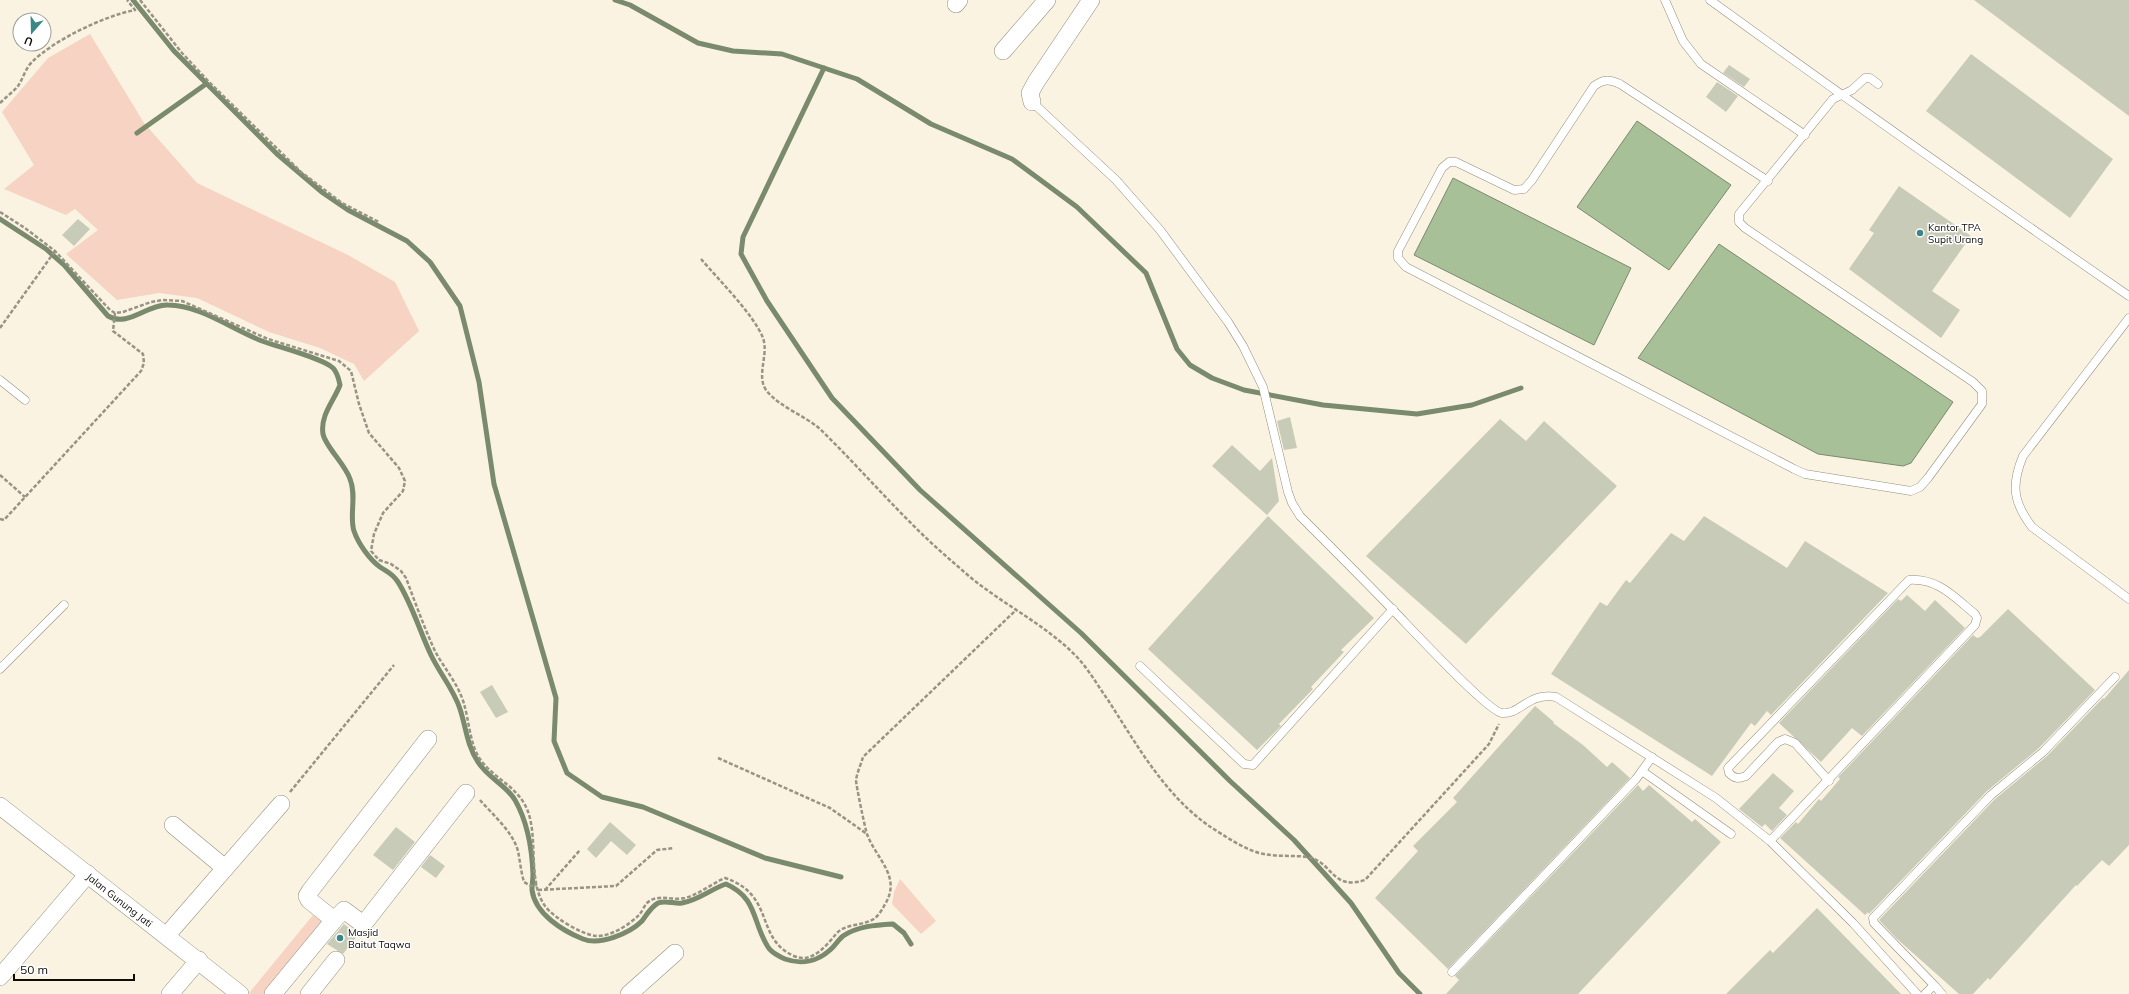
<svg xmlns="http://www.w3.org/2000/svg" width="2129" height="994" font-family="Mulish,sans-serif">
<rect width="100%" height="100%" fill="#faf3e1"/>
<g fill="#f6d3c2">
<path d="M90,34L144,123L197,183L348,255L395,282L419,331L364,381L354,364L320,348L269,332L197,298L159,293L117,300L66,254L98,230L75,209L66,215L4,189L34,165L2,112L48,58Z"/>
<path d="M900,879L936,921L921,934L892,904L894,892Z"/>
<path d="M313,915L324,923L267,994H251L249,993Z"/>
</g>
<g fill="#a8c098" stroke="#7a8a6c">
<path d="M1637,121L1731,185L1669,270L1577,207Z"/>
<path d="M1453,178L1631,268L1594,345L1414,255Z"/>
<path d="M1719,244L1953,402L1911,463L1903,466L1818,454L1638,358Z"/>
</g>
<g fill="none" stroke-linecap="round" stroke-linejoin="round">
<g stroke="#7a8a6c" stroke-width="5">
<path d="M133,0L174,51L277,154L323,193L348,210L407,241L430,262L460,306L479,382L494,484L556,698L554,741L567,773L602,797L643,807L765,858L841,877"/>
<path d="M615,0L630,5L698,43L733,51L782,54L857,79L931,124L1012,159L1077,207L1146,273L1177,349L1190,365L1212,378L1244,390L1323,405L1417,414L1472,405L1521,388"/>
<path d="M824,68L743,237L741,254L767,301L832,398L920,490L1081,633L1230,781L1294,840L1351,903L1399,973L1420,994"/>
<path d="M137,133L206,84"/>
<path d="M0,219L46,249L65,266L108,316C128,328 147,304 168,305C200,305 233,330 262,341C278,347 322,358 333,368C337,372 339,380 340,385C334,401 320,415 323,434C325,446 345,464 350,479C357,496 349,516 354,531C358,543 369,559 380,567C387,572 392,573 398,582C412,604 420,632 431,655C440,674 454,690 460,709C466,727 467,746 478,762C487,777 506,785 515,800C527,821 532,849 533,874C533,879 532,885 532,890C535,914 563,931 583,939C600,946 630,933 642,921C647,914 651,907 658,903C665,900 675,904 682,903C699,900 711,889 726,884C758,898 752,922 768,947C771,952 780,957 785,959C802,965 818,961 830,950C835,946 838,940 843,936C858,926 876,925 893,924L904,933L911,944"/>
</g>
</g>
<g fill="#c9cbb9">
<path d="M1974,0H2129V116Z"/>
<path d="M1971,54L2113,159L2070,218L1926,111Z"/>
<path d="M1729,65L1750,79L1744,87L1723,73Z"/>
<path d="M1717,82L1738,96L1726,112L1706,97Z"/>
<path d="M1899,186L1971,236L1932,291L1960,310L1941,338L1849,269L1874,233L1869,230Z"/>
<path d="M78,219L90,229L74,246L62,235Z"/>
<path d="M1290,417L1297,448L1284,450L1277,421Z"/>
<path d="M1500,419L1526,441L1544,421L1617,486L1466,644L1366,556Z"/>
<path d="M1232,445L1260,471L1272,458L1279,501L1267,515L1212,466Z"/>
<path d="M1268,516L1374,618L1341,650L1344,652L1311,687L1313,689L1279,724L1281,726L1257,750L1148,649Z"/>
<path d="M1704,516L1787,568L1805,541L1888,593L1771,715L1767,711L1755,726L1751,723L1712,776L1551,674L1600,602L1607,606L1626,580L1630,583L1671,533L1684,541Z"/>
<path d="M1907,595L1925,611L1935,600L1965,628L1862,736L1852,728L1821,762L1779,723L1898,599L1901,601Z"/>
<path d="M2008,609L2095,690L2039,748L1987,791L1869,914L1868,912L1865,915L1780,838L1796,822L1798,824L1819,799L1821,801L1840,779L1838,777L1845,770L1973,635L1977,638L1980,637Z"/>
<path d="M2129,670V845L2109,866L2102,860L2077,886L2076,885L1990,980L1988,978L1973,994H1959L1896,938L1879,920L1995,799L2047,756L2103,698L2104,699Z"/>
<path d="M492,685L508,712L496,718L480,692Z"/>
<path d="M1535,706L1554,722L1553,723L1583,745L1607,767L1612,762L1630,778L1448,969L1375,898L1418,851L1413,846L1457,802L1453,798Z"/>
<path d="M1773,773L1794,791L1779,808L1787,815L1772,831L1765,824L1762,827L1739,809Z"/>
<path d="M1638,785L1643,791L1649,785L1692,822L1695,819L1721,842L1578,994H1446L1459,980L1455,976Z"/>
<path d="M610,822L636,845L627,855L611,841L596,858L587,849Z"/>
<path d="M396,827L415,842L393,870L373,855Z"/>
<path d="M430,855L445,866L436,878L421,867Z"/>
<path d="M1817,908L1901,994H1726L1770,950L1773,953Z"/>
<path d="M344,924L358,935L343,954L327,944Z"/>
</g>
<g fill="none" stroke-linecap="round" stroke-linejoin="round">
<defs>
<g id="service">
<path d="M1665,0L1683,41L1701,64L1805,135"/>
<path d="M1710,0C1848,100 1988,199 2129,296"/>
<path d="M1032,102L1116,180L1160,230L1228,322L1243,346L1263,387L1288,492L1292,503L1300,516C1331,547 1362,578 1392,609C1408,625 1487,711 1502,713C1520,715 1528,692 1556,697L1716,798L1770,841L1853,923L1917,994"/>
<path d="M1768,181L1620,84C1609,79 1604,79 1594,86L1532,180L1524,189L1514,190L1456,162H1449L1442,168L1398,251V258L1406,267L1794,469L1805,474L1911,491L1920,487L1928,478L1982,404V391L1973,382L1745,228L1739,222V214L1833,99L1852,90L1865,78H1870L1878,84"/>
<path d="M2129,318L2023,456C2011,485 2013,502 2032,527L2129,599"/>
<path d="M0,380L25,400"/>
<path d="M1140,666L1244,764L1253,765L1393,609"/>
<path d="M0,669L64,605"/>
<path d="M1642,771L1731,834"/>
<path d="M1770,841L1975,625L1977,618L1975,614C1954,597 1938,578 1909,580L1728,768L1729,773C1735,779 1738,779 1746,776L1778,742L1785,739L1795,743L1829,781"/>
<path d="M1452,972L1636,779L1652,757"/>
<path d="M1934,985L1942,994"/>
<path d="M1925,994L1934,985L1874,923L1873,918L1991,795L2043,752L2115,677"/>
</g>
<g id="minor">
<path d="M956,4L959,0"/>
<path d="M1003,51L1047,0"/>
<path d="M1032,102L1030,93L1036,82L1091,0"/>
<path id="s1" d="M0,806L240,994"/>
<path d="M173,825L225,868"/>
<path d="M334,920L344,910L360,922L366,921L466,793"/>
<path d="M167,935L281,804"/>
<path d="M0,977L88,874"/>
<path d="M170,994L199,960"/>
<path d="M273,994L334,920L309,900L307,896L310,891L428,739"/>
<path d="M309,994L336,960"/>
<path d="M629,994L675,953"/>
</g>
</defs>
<use href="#service" stroke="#938e7d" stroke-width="9"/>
<use href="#minor" stroke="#938e7d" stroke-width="18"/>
<g stroke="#989386" stroke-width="2.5" stroke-dasharray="4 2" stroke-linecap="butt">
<path d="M140,0L182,53L210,83L301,172L342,203L379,222"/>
<path d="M0,103C6,97 13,92 18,86C23,79 25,69 32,62C54,40 104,16 135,10L127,0"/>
<path d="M0,212L25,228L55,251L110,310L115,313L123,312L151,302L163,300L182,301L268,339L339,361L351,371L359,404L369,433L399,468L405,481L403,491L383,513L374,534L371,551L379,560L391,564L401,571L406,578C415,602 424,627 435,651C444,668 459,685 464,704C469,720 470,745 480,759C493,778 517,786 527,809C539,838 527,881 545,906C554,918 581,934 596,936C610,937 629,925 639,915C642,912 644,906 647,903C658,893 672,901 685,898C700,894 711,884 725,878C776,895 754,938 794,956C812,964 826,946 836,934C845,923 865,926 875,918C878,916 882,910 884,906C903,877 876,859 867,834C865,828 856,785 856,780C857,773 861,764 863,757L1016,610"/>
<path d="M701,259C719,280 754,315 763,338C769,355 756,375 766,390C779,407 804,415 820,429C854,462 886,499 920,532C936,548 953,562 970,577C1004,605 1046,625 1077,657C1089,670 1098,686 1108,700C1137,745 1164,794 1209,826C1225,836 1246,851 1264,854C1278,857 1293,855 1307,857C1333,861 1331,891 1365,880L1489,744L1499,724"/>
<path d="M0,328L55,251"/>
<path d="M0,475L25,497"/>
<path d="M0,519L4,520L141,371L144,363L143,354L113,331L115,313"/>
<path d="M718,758L830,808L867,834"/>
<path d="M290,792L394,665"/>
<path d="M480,800C493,815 513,832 518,851C520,861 521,872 524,882L531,886L537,885"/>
<path d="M538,890L616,886L657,850L674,848"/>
<path d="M545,890L580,850"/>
</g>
<use href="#service" stroke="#fff" stroke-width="8"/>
<use href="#minor" stroke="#fff" stroke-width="17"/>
</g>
<g fill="#3d8687" stroke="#fff" stroke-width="1.5">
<circle cx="1920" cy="233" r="4"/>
<circle cx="340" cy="938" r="4"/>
</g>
<g text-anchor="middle" stroke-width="3" stroke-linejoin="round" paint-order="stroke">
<g font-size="10" fill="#0e0c06" stroke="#fff" text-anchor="start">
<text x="1928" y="231">Kantor TPA<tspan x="1928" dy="12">Supit Urang</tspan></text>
<text x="348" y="936">Masjid<tspan x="348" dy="12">Baitut Taqwa</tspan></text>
</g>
<g font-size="10" fill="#0e0c06" stroke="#fff">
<text dy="4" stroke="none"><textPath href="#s1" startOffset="152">Jalan Gunung Jati</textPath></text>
</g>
</g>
<g transform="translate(32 32) rotate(200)"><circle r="19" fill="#ffffff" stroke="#9f9e9b"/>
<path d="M0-3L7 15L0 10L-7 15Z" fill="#3d8687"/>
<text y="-6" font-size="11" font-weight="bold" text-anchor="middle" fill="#0e0c06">U</text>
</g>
<path d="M14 974v6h120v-6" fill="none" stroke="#0e0c06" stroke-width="2"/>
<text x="20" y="974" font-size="12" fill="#0e0c06" stroke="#ffffff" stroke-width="3" paint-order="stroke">50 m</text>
</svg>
